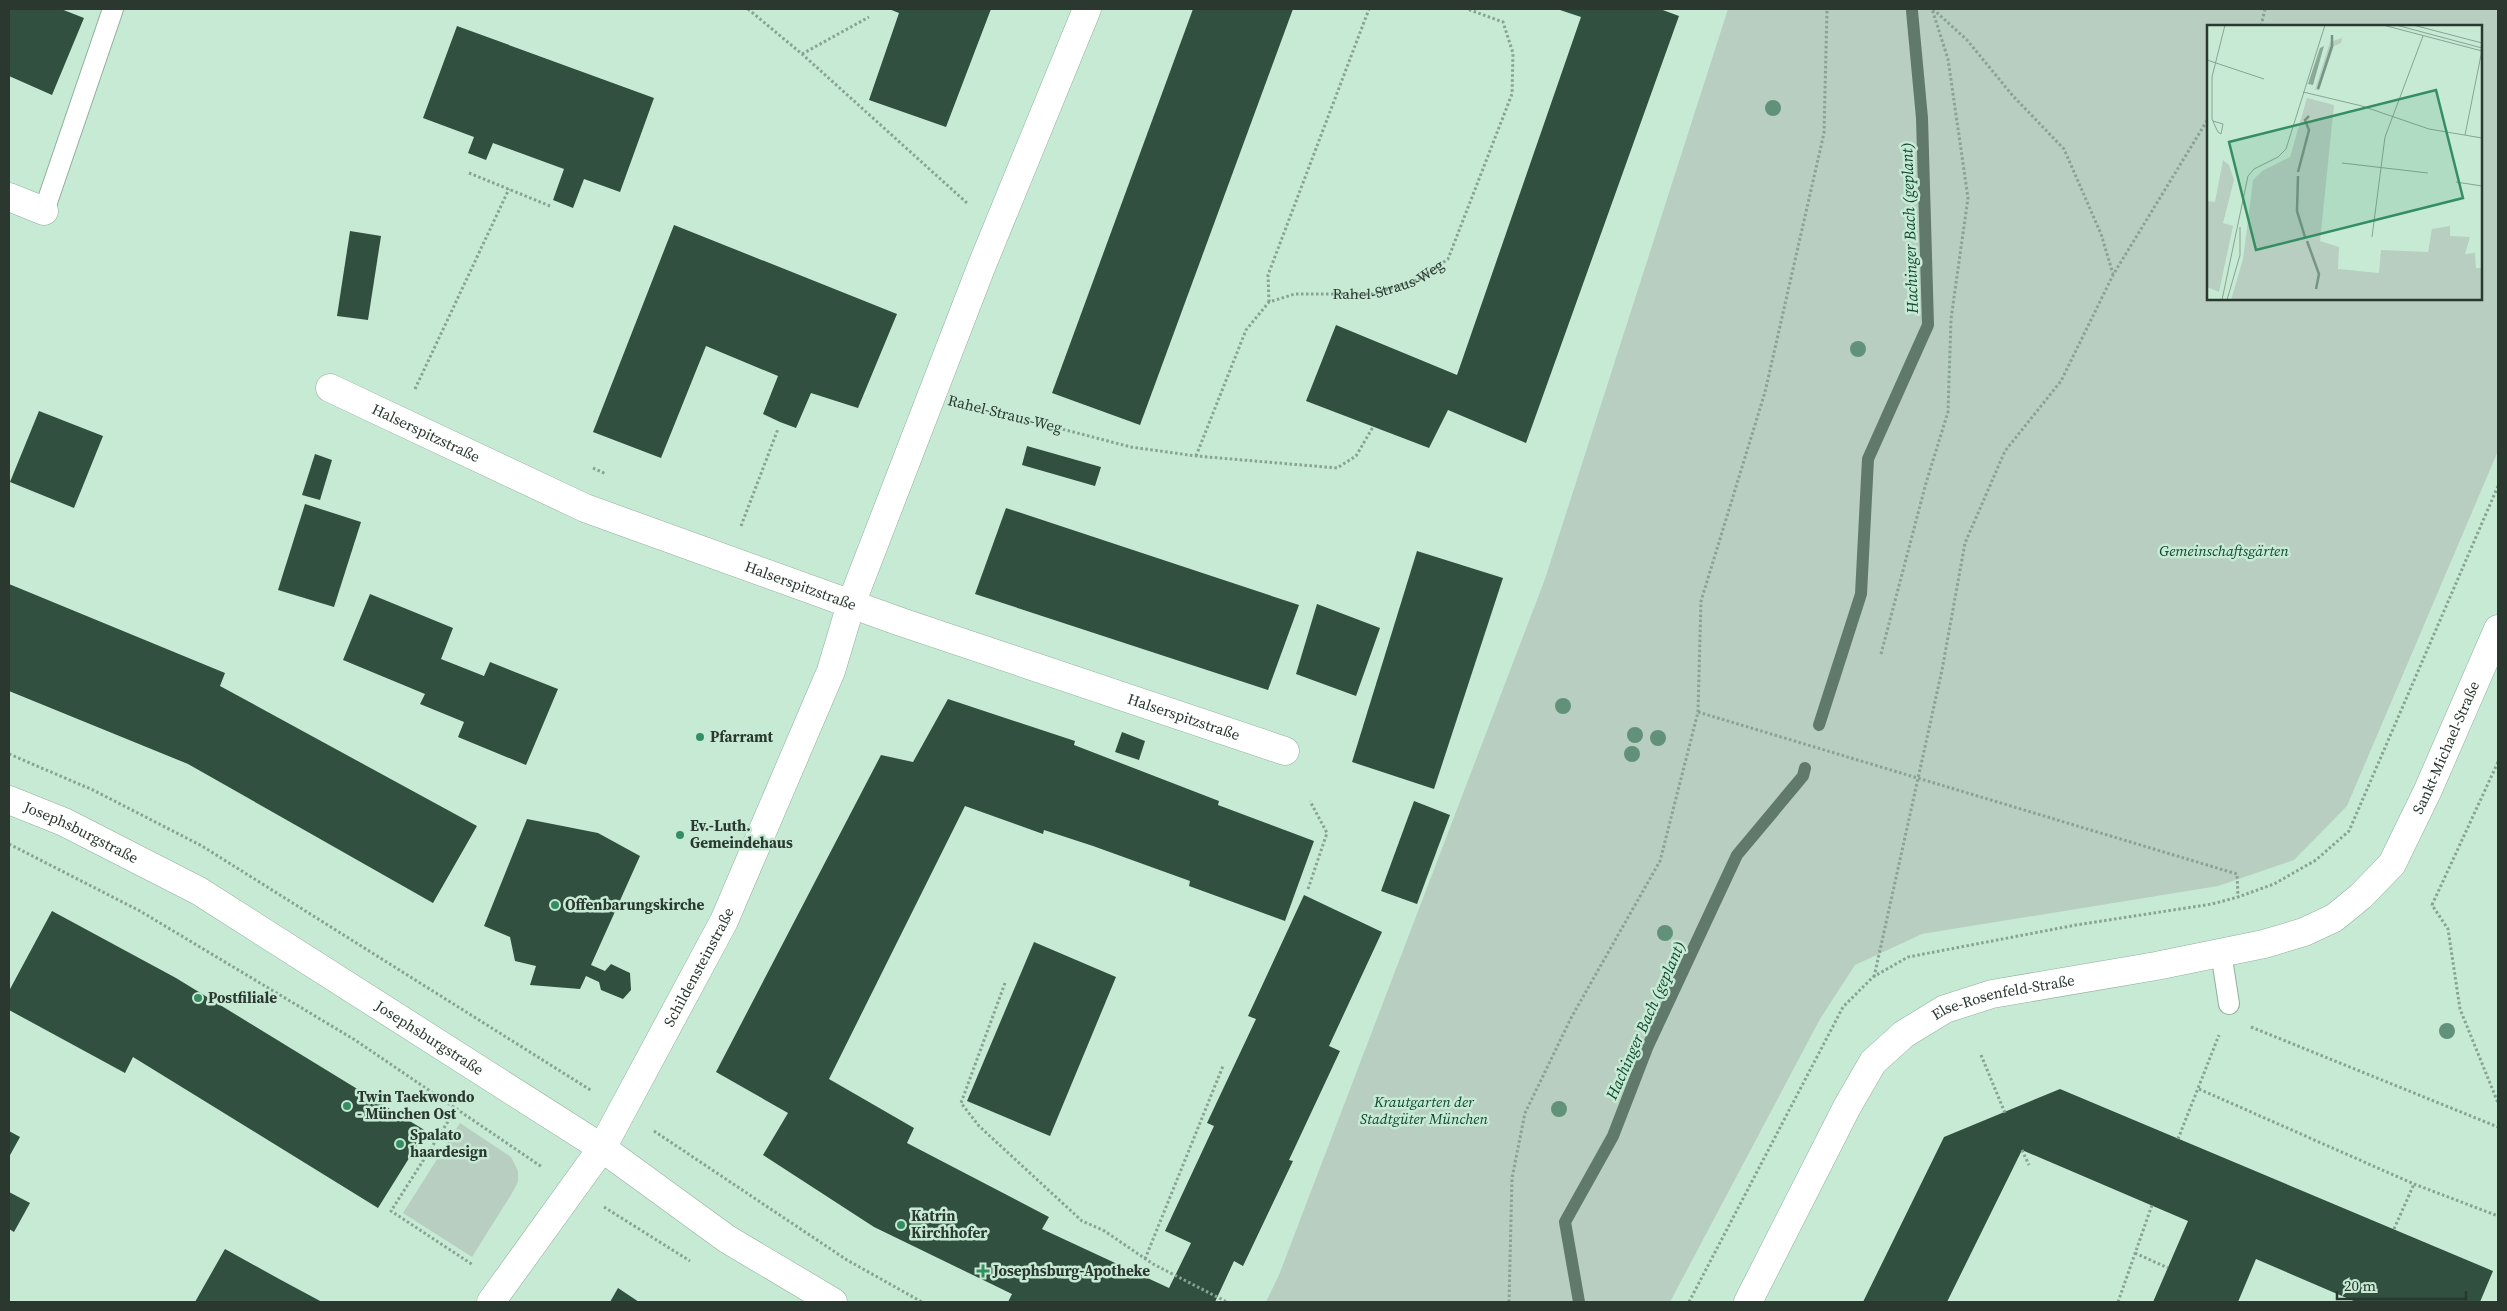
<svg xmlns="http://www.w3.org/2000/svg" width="2507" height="1311" font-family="'Source Serif 4',serif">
<rect width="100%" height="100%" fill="#c7ead5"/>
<g fill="#b7cec0" fill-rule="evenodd">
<path d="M1728,9H2498V451L2347,806L2294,860L2218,886L1922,934L1855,965L1820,1019L1670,1302H1266L1279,1275L1545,579ZM2481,26V299H2208V26Z"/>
<path d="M460,1123L511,1157L518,1171V1182L511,1195L472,1257L403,1213Z"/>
</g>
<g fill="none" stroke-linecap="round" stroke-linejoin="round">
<g stroke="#60796a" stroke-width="12">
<path d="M1819,725L1861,594L1868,459L1928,325L1922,118L1912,11"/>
<path d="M1579,1302L1565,1222L1613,1136L1647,1048L1737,855L1803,776L1805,768"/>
</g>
</g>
<g fill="#31503f">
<path d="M9,9H61L84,18L52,95L9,76Z"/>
<path d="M889,9H991L946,127L869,100L899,13Z"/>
<path d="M1193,9H1293L1140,425L1052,393Z"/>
<path d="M1557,9H1660L1679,16L1526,443L1448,410L1429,448L1306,401L1336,325L1457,375L1581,17Z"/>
<path d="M457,26L654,98L620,192L584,179L573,208L553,200L564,169L493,143L486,160L468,153L474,137L423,118Z"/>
<path d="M674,225L897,314L858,408L811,393L796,428L780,422L763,414L778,376L706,346L661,458L593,432Z"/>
<path d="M350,231L381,236L368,320L337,316Z"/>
<path d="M39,411L103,436L74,508L10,482Z"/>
<path d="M1027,446L1101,467L1095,486L1022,465Z"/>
<path d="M315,454L332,460L320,500L302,495Z"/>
<path d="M305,504L361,522L334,607L278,590Z"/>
<path d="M1006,508L1299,605L1268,690L975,594Z"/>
<path d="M1417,551L1503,578L1434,789L1352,762Z"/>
<path d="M9,584L225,673L220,686L477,826L433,903L188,764L9,691Z"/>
<path d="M370,594L453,628L441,659L484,676L490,662L558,689L526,765L458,737L464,722L420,704L425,694L343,660Z"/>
<path d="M1317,604L1380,628L1356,696L1296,674Z"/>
<path d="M948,699L1075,741L1074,745L1219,801L1218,805L1314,841L1285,921L1189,886L1190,881L1093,846L1044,830L1043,834L965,806L829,1079L914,1128L907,1143L1049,1217L1042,1229L1169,1288L1191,1243L1165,1231L1214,1126L1207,1123L1256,1019L1248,1016L1304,895L1382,932L1329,1046L1340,1051L1289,1160L1293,1161L1243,1266L1234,1261L1215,1302H1008L1012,1294L874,1227L763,1155L788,1113L716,1072L881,755L913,762Z"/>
<path d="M1122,732L1145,741L1139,760L1115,752Z"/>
<path d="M1414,801L1450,815L1417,904L1381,891Z"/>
<path d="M527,819L598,833L640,856L591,965L605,971L611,964L630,973L631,990L623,999L601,990L599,982L586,976L580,989L530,985L536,966L515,961L510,937L484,926Z"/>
<path d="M52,911L176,978L426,1131L378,1208L133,1057L125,1073L9,1010V991Z"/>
<path d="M1034,942L1116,977L1050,1136L967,1101Z"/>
<path d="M2060,1089L2493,1271L2480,1302H2356L2256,1259L2238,1302H2153L2188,1221L2022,1150L1947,1302H1863L1944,1137Z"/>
<path d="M9,1131L20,1137L9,1157Z"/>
<path d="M9,1192L30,1203L14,1232L9,1229Z"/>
<path d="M225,1249L281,1280L322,1302H195Z"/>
<path d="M618,1288L639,1302H610Z"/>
</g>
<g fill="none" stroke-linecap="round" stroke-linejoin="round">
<defs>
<g id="service">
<path d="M44,211L113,9"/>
<path d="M2221,952L2229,1004"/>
</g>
<g id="minor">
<path d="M9,197L44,211"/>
<path id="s2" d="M330,388L585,508L901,622L1285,751"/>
<path id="s3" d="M9,800L64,822L199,891L602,1148L727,1239L833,1302"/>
<path id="s4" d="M491,1302L602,1148L724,921L831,671L851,604L982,265L1087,9"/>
</g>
<g id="tertiary">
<path id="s5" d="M1748,1302L1847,1107L1873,1062L1904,1034L1945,1009L1992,994L2156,966L2264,944L2304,932L2334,918L2361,896L2392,864L2428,790L2498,629"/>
</g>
</defs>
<use href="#service" stroke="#8fb09c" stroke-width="22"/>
<use href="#minor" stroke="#8fb09c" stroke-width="29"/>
<use href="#tertiary" stroke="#8fb09c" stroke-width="29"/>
<g stroke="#88a293" stroke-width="3" stroke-dasharray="2.5 2.5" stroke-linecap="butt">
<path d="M748,9L802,54L967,203"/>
<path d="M1933,9L1967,40L2013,96L2064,149L2101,234L2113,274"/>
<path d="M2261,26L2265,9"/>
<path d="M802,54L869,17"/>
<path d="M469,173L550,206"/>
<path d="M1269,302L1268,275L1369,9"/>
<path d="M415,389L509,189"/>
<path d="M966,404L1131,447L1196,456L1337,468L1356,456L1373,427"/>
<path id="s1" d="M1196,456L1246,330L1269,302L1295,294H1373L1418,280L1448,259L1512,94L1513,53L1503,22L1467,9"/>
<path d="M593,468L606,474"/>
<path d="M741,526L778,429"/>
<path d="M1881,654L1926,483L1948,412L1951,319L1968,198L1948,59L1932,9"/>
<path d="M1698,712L2237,874L2238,897"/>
<path d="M9,754L93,790L202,846L592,1091"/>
<path d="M2498,762L2432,905L2448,929L2460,1009L2498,1103"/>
<path d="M9,844L140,911L355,1040L542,1167"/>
<path d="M1308,889L1327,833L1310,801"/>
<path d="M1874,977L1942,670L1965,543L2005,451L2061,381L2113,275L2208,119"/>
<path d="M1005,983L961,1103L979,1126L1082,1221L1103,1230L1153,1264L1227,1302"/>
<path d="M2251,1027L2498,1127"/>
<path d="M1981,1055L2005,1113"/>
<path d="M2199,1089L2414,1184L2498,1216"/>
<path d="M456,1109L391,1211L473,1265"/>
<path d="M654,1131L847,1260L922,1302"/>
<path d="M2178,1139L2219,1035"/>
<path d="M2022,1150L2029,1165"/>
<path d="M604,1207L690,1261"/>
<path d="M2394,1229L2414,1184"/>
<path d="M2135,1253L2168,1268"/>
<path d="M1145,1259L1223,1066"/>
<path d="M1509,1302L1512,1178L1525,1113L1571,1018L1660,861L1698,712L1701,601L1765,392L1824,133L1827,9"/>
<path d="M1689,1302L1843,1007L1873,977L1908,957L2076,925L2212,904L2238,897L2274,884L2316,860L2349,831L2498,486"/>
<path d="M2118,1302L2152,1205"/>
</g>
<use href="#service" stroke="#fff" stroke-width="20"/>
<use href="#minor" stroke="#fff" stroke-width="28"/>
<use href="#tertiary" stroke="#fff" stroke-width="28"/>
</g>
<g fill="#629179">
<circle cx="1773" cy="108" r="8"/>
<circle cx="1858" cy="349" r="8"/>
<circle cx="1563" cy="706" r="8"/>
<circle cx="1635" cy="735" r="8"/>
<circle cx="1658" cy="738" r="8"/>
<circle cx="1632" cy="754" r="8"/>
<circle cx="1665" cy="933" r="8"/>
<circle cx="2447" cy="1031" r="8"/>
<circle cx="1559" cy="1109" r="8"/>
</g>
<g fill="#358e63" stroke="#c7ead5" stroke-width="2">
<circle cx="700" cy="737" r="5"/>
<circle cx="680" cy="835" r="5"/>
<circle cx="555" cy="905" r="5"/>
<circle cx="198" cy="998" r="5"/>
<circle cx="347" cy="1106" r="5"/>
<circle cx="400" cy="1144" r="5"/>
<circle cx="901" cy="1225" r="5"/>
<path d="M980.5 1263.5h5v5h5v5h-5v5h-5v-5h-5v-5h5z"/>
</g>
<g text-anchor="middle" stroke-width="5" stroke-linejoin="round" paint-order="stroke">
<g font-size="15" fill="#2a3830" stroke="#c7ead5">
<text dy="5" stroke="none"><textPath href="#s1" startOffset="295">Rahel-Straus-Weg</textPath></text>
<text transform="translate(1005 414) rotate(14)" y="5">Rahel-Straus-Weg</text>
<text dy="5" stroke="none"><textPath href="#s2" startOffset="106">Halserspitzstraße</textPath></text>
<text dy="5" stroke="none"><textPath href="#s2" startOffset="511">Halserspitzstraße</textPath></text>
<text dy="5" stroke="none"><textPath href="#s2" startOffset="916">Halserspitzstraße</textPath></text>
<text dy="5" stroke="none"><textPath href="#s5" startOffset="969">Sankt-Michael-Straße</textPath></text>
<text dy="5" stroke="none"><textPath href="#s3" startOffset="79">Josephsburgstraße</textPath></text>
<text dy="5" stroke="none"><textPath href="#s4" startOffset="395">Schildensteinstraße</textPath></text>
<text dy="5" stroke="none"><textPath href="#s5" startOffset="420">Else-Rosenfeld-Straße</textPath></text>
<text dy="5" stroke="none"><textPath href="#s3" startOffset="484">Josephsburgstraße</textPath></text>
</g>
<g font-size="15" font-style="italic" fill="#0f482e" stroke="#c7ead5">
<text x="2224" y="556">Gemeinschaftsgärten</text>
<text x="1424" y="1107">Krautgarten der<tspan x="1424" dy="17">Stadtgüter München</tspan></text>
</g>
<g font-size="15" font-weight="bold" fill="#2a3830" stroke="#c7ead5" text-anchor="start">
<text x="710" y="742">Pfarramt</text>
<text x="690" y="831">Ev.-Luth.<tspan x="690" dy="17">Gemeindehaus</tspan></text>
<text x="565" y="910">Offenbarungskirche</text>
<text x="208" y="1003">Postfiliale</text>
<text x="357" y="1102">Twin Taekwondo<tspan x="357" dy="17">- München Ost</tspan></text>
<text x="410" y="1140">Spalato<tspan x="410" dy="17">haardesign</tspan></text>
<text x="911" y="1221">Katrin<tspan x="911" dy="17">Kirchhofer</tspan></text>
<text x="993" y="1276">Josephsburg-Apotheke</text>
</g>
<g font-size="16" font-style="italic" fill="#0f482e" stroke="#c7ead5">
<text transform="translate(1909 228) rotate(-92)" y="6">Hachinger Bach (geplant)</text>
<text transform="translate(1645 1020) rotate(-66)" y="6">Hachinger Bach (geplant)</text>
</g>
</g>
<g transform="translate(2207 25)">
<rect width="275" height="275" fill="#c7ead5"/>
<path d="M135,13L134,18L127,21L112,65H108L123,17ZM100,73L127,80L113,216L132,222L131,244L172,248L174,225L221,227L225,204L243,201V211L263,212L258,229L268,228L269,243H275V275H24L36,234L46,155L55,146L83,132ZM16,135L22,140L27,155L16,198L26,201L12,267L0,262V176L8,177Z" fill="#b7cec0"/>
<path d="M117,21L106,60L101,59L113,23Z" fill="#8aa996"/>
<path fill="none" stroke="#779583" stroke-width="2.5" d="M111,64L125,21V10M91,147L102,105L98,95L102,91M91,151L90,186L98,212M100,216L112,249L109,264"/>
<path fill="none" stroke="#88a393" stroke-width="1" d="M176,0L275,26M189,0L275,23M206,0L275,18M0,35L57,54M96,67L155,81L222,104L275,113M6,96L16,99L14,109L11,107L9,103L5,94V52L18,0M258,110L274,30L275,4M135,138L221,148M249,157L275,161M165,212L178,112L216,11M15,275L41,151L47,144L71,132L79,124L118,0M20,275L33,230V202"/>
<path fill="#358e63" fill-opacity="0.15" stroke="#358e63" stroke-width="2.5" d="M229,65L256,173L49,225L22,117Z"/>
<rect width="275" height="275" fill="none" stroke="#2a3830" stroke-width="2.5"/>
</g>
<rect width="2507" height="1311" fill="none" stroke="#2a3830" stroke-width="20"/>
<path d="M2337 1291v8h129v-8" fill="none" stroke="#2a3830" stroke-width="2.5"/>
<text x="2344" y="1291" font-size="15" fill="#2a3830" stroke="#c7ead5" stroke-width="4" paint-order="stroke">20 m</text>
</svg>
